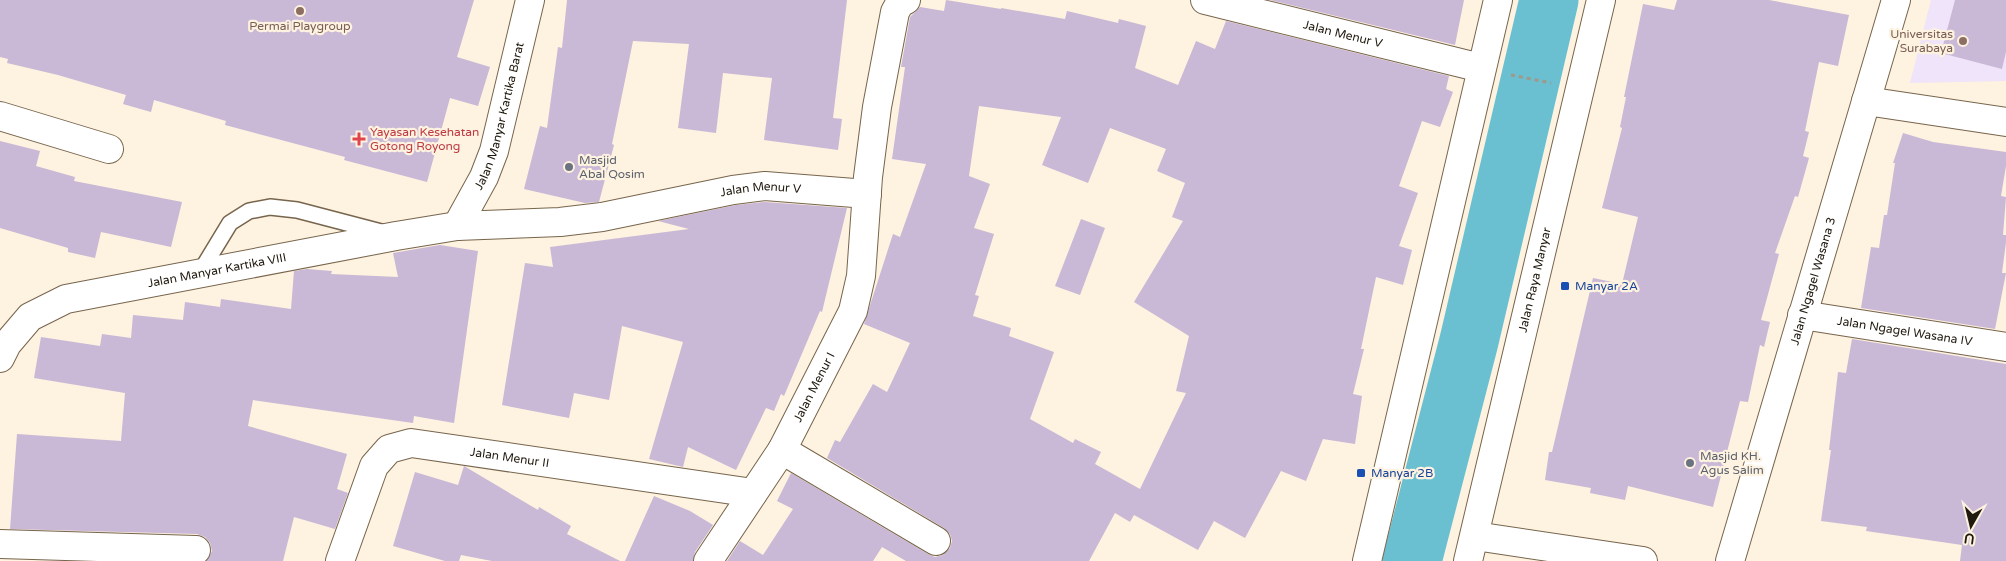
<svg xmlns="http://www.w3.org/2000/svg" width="2006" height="561" font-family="'Varela Round',sans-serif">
<rect width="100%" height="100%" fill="#fef2e0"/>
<path fill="#efe4f9" d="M1931,0H2006V81L1910,83Z"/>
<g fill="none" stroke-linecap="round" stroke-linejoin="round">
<path stroke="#6ac0d0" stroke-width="59" d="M1412,561L1469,341L1549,0"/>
</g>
<g fill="#c9b8d6" fill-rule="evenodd">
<path d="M0,0H474L457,57L490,67L478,106L450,98L427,182L344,160L345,157L225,125L226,121L154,100L151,112L123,104L126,95L58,75L7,63L8,59L0,57Z"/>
<path d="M567,0H847L833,118L842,119L838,150L764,140L772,78L723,73L716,133L678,128L689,44L633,41L612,144L614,145L599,202L585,203L524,189L540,126L547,128L558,47L562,48Z"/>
<path d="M946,0L1001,9V8L1065,19L1067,11L1118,23L1119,19L1146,26L1135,68L1178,85L1196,41L1215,49L1226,21L1449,76L1446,89L1453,92L1440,127L1422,121L1399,186L1418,193L1399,246L1412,250L1403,285L1376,277L1361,349H1364L1353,394L1362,396L1355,444L1323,439L1306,481L1281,471L1245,538L1214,521L1198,550L1134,515L1130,522L1115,513L1089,561H906L882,547L873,561H727L740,541L763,555L793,509L777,501L791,473L928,554L935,557L943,555L950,548L952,541L950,534L944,528L827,458L835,440L840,442L873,384L887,392L910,343L864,324L893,234L900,237L926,164L892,159L905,67H901L910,17L920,7L944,11ZM979,106L1061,117L1042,165L1088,183L1110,128L1166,149L1157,171L1185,183L1172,217L1183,221L1134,302L1189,336L1176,391L1186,393L1140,489L1095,464L1101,452L1075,439L1073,443L1030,419L1054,352L1009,336L1011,328L973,316L979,296L975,295L994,234L974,228L990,184L969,176Z"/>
<path d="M1270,0H1464L1455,45Z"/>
<path d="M1677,0H1769L1849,15L1838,66L1819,62L1805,131L1809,132L1803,156L1809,158L1798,197L1795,196L1775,253L1779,254L1761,320L1770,322L1764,347L1760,345L1748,402L1740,401L1713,507L1628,486L1625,500L1590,493L1591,488L1545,480L1549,452H1552L1593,278L1622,284L1638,217L1602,208L1622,128L1620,127L1626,97H1624L1643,4L1674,10Z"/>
<path d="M1955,0H2006V52L2002,69L1941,53Z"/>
<path d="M1903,133L1933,142L2006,152V166L2001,196L2006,197L2003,235H2006V242L2002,273H2006L1995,329L1861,308L1871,247L1879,248L1884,215H1887L1895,163H1893Z"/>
<path d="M0,141L40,151L36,166L75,177L74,181L182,202L171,247L101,232L95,258L68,252V248L0,228Z"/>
<path d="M765,202L847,208L822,312L820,311L784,396L781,394L774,411L766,408L736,470L688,447L683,467L649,459L683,342L622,326L609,400L574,393L569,418L502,405L525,263L553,267L550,247L689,229L658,221L736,205Z"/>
<path d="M1081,219L1105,228L1080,295L1055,286Z"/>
<path d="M440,245L478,251L454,423L414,416L413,423L253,400L248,426L347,454L337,489L348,493L335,529L294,517L283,561H206L212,551L210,543L205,537L197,534L10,529L17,434L121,441L125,393L34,378L41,337L100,346L102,334L131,338L133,315L183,320L185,302L220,307L221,299L291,309L294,271L307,269L332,271L331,274L398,277L393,253Z"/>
<path d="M1852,339L2006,364V561H1960L1962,545L1866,531L1867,527L1821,521L1831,450H1829L1838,372L1846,373Z"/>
<path d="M464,466L538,510L539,507L571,526L567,534L620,561H492L461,555L459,561H445L393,546L415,472L458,485Z"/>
<path d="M654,496L690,511L713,525L695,552L693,561H625Z"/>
</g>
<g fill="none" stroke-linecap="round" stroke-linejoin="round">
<defs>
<path id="service" d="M199,274L230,223L249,211L270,207L297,210L385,233"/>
<g id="minor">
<path id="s1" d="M1205,0L1481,68"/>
<path d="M1866,101L2006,122"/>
<path d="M0,116L109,149"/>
<path id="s2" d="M457,226L484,177L494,151L530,0"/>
<path id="s3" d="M1802,315L2006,347"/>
<path id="s4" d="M0,358L7,344L30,317L66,299L396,236L457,226L560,222L602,217L733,190L765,186L867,194"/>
<path d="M782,450L936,541"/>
<path d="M1475,536L1643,561"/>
<path d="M0,544L196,550"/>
<path id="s5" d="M340,561L374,466L389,449L411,443L753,493"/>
<path id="s6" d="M708,561L782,450L853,311L861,276L868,177L877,107L895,12L900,3L906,0"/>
<path id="s7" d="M1730,561L1896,0"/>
</g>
<g id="primary">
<path d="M1367,561L1498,0"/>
<path id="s8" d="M1468,561L1601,0"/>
</g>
</defs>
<use href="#service" stroke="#77654c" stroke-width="18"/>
<use href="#minor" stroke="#77654c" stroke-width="30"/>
<use href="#primary" stroke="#77654c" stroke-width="30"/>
<path stroke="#a19888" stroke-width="3" stroke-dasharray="4 4" stroke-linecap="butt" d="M1511,75L1551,83"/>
<use href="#service" stroke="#fff" stroke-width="15"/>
<use href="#minor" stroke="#fff" stroke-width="28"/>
<use href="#primary" stroke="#fff" stroke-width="28"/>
</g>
<g fill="#8d6e63" stroke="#fef2e0" stroke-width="2">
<circle cx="300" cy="11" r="5"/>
<circle cx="1963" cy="41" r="5"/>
</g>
<path fill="#e0444e" stroke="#fef2e0" stroke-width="2" d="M356.5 131.5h5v5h5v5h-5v5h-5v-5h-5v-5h5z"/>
<g fill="#6b7280" stroke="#fef2e0" stroke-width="2">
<circle cx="569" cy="167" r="5"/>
<circle cx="1690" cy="463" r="5"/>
</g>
<g fill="#1a4fb4" stroke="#fef2e0" stroke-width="2">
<rect x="1560" y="281" width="10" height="10" rx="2.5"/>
<rect x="1356" y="468" width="10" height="10" rx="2.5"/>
</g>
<g text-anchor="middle" stroke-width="4.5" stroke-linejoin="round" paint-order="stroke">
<g font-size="12" fill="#785e54" stroke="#fef2e0">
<text x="300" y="30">Permai Playgroup</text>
<text x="1953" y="38" text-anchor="end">Universitas<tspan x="1953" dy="14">Surabaya</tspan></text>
</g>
<g font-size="12" fill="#20190e" stroke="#fef2e0">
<text dy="4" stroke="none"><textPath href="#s1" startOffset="142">Jalan Menur V</textPath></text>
<text dy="4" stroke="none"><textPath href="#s2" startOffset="119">Jalan Manyar Kartika Barat</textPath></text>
<text dy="4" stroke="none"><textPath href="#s4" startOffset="796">Jalan Menur V</textPath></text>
<text dy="4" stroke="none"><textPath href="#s4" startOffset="245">Jalan Manyar Kartika VIII</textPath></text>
<text dy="4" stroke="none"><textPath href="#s7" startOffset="292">Jalan Ngagel Wasana 3</textPath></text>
<text dy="4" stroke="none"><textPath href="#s8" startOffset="289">Jalan Raya Manyar</textPath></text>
<text dy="4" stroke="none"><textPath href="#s3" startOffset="104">Jalan Ngagel Wasana IV</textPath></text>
<text dy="4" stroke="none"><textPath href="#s6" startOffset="204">Jalan Menur I</textPath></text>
<text dy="4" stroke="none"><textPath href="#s5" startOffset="246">Jalan Menur II</textPath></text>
</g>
<g font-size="12" fill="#be3a42" stroke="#fef2e0" text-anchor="start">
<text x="370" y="136">Yayasan Kesehatan<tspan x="370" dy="14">Gotong Royong</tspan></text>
</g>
<g font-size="12" fill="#5b616d" stroke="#fef2e0" text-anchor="start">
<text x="579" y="164">Masjid<tspan x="579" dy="14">Abal Qosim</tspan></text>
<text x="1700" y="460">Masjid KH.<tspan x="1700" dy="14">Agus Salim</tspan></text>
</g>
<g font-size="12" fill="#164399" stroke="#fef2e0" text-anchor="start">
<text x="1575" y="290">Manyar 2A</text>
<text x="1371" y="477">Manyar 2B</text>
</g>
</g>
<g transform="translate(1971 526) rotate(188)" stroke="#fef2e0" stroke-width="4" paint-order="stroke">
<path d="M0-4L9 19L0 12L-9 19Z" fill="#20190e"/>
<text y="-8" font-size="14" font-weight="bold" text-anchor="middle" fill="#20190e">U</text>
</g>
</svg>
